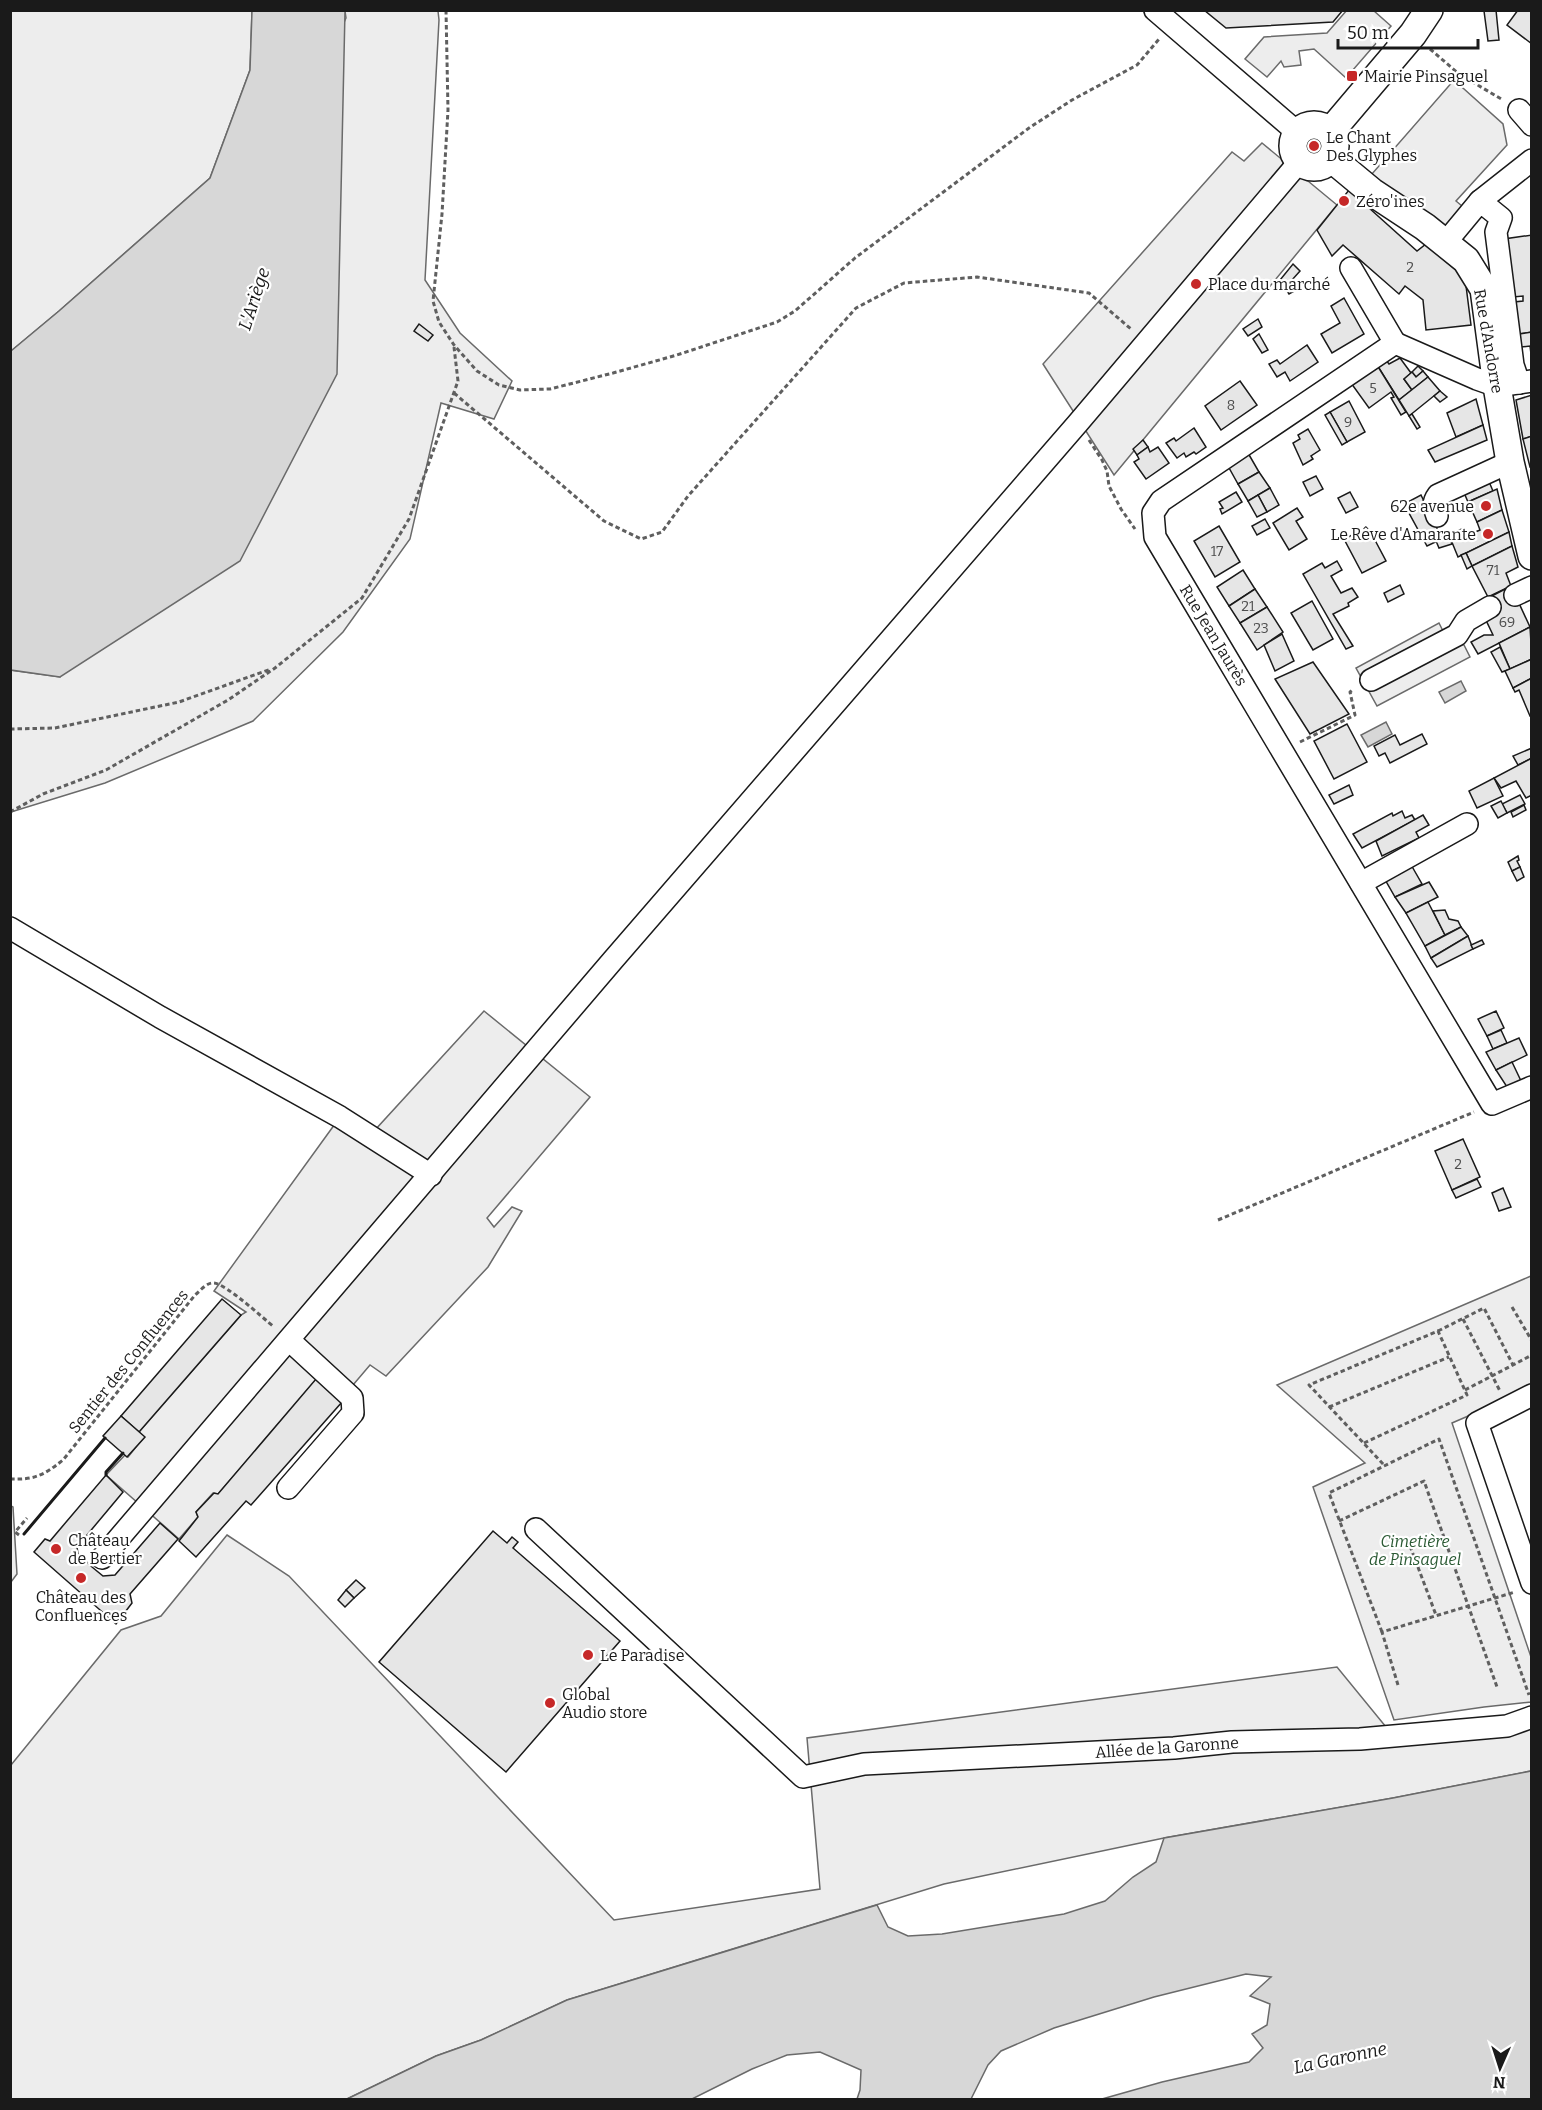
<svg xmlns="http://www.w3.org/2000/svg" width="1542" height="2110" font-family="Bitter,serif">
<rect width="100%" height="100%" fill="#fff"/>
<g fill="#ededed" stroke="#6a6a6a" stroke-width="1.5">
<path d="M1347,10L1374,11L1391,26L1346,78L1314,49L1299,51L1301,65L1284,67L1281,61L1267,77L1245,59L1264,37L1327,33Z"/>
<path d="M11,11H252L250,70L210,178L59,311L11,351Z"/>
<path d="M345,11H438L439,20L425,280L460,333L512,381L494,419L441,403L410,539L343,632L253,721L105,783L11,812L10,670L60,677L346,18Z"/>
<path d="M1454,80L1503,124L1507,145L1456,201L1468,211L1451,230L1371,175Z"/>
<path d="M1262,143L1337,205L1114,475L1043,364L1232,152L1244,161Z"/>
<path d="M1439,623L1446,637L1464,645L1470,657L1377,706L1356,668Z"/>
<path d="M484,1011L590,1097L487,1218L494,1227L512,1207L522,1211L488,1267L386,1376L370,1365L353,1385L294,1343L317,1379L218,1494L213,1493L196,1512L198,1517L179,1539L106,1475L125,1455L128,1457L144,1437L139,1432L241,1315L246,1312L214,1291L340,1117L374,1131Z"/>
<path d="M1531,1276V1389L1452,1423L1531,1657V1702L1484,1707L1394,1720L1313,1487L1365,1463L1277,1385Z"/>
<path d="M11,1506L13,1507L17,1574L11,1582Z"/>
<path d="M227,1535L289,1576L614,1920L820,1889L807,1738L1337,1667L1386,1727L1531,1713V1771L1393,1798L1164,1838L944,1884L567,2000L481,2040L436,2056L347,2099L11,2100V1765L121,1630L161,1616Z"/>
</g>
<g fill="#d7d7d7" stroke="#6a6a6a" stroke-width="1.5">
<path d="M252,11H345L337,374L240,561L60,677L11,670V351L59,311L210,178L250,70Z"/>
<path d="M1461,681L1466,691L1445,703L1439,692Z"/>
<path d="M1386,722L1392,734L1368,747L1361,735Z"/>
<path d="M1531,1771V2099H1102L1162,2082L1249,2062L1263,2048L1252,2034L1267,2025L1270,2004L1250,1996L1271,1977L1246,1974L1154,1997L1054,2028L1001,2051L988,2065L971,2099H857L860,2090L861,2070L820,2052L787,2055L752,2069L692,2099H347L436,2056L481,2040L567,2000L877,1905L888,1927L908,1936L942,1934L1064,1914L1105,1901L1133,1877L1156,1862L1164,1838L1393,1798Z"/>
</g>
<g fill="#e6e6e6" stroke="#1a1a1a" stroke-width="1.5">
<path d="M1204,10H1343L1333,22L1226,28Z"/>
<path d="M1496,10L1499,40L1488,41L1484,11Z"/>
<path d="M1518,10H1532V44L1507,25Z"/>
<path d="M1349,190L1417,251L1426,244L1465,278L1471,325L1426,330L1423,300L1405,286L1399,294L1343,245L1332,256L1317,230Z"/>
<path d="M1532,235V332L1519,334L1514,302L1523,301V296L1513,297L1504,239Z"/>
<path d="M1293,264L1300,271L1291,281L1296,290L1289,294L1280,280Z"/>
<path d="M1344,298L1364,334L1332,353L1321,334L1340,323L1331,306Z"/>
<path d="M1258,319L1262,327L1248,336L1243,329Z"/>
<path d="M419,324L433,335L428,341L414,331Z"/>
<path d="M1532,332V354H1531L1530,346L1521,347L1519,334Z"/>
<path d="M1259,334L1268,350L1262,353L1253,339Z"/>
<path d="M1307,345L1318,362L1290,381L1285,372L1277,377L1269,364L1277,360L1280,364Z"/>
<path d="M1400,358L1411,373L1404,379L1412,390L1399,400L1377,365L1386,360L1389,364Z"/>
<path d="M1377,365L1406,412L1401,415L1391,398L1394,397L1391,392L1369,408L1351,383Z"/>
<path d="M1418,366L1423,371L1416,377L1412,372Z"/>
<path d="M1423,371L1428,377L1412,390L1404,379L1412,372L1416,377Z"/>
<path d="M1428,377L1440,391L1409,416L1399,400Z"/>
<path d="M1240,381L1257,405L1221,430L1205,406Z"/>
<path d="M1440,391L1447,397L1440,402L1434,396Z"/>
<path d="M1532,395V436L1523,439L1516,400Z"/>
<path d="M1476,399L1483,425L1456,437L1447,413Z"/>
<path d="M1349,401L1365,432L1347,442L1330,412Z"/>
<path d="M1330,412L1347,442L1342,445L1325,415Z"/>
<path d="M1412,414L1420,427L1417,429L1409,416Z"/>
<path d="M1483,425L1487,440L1435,462L1428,450Z"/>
<path d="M1194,428L1206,447L1196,454L1194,452L1186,457L1184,453L1177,458L1166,443L1174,438L1176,441Z"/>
<path d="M1308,429L1320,450L1311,456L1313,459L1303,465L1293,443L1300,439L1298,435Z"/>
<path d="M1532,436V466L1530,467L1523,439Z"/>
<path d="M1143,440L1148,447L1137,455L1133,449Z"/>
<path d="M1148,447L1150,452L1158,447L1169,463L1146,479L1134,462L1139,459L1137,455Z"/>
<path d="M1248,453L1259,472L1238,484L1228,466Z"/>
<path d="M1259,472L1270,488L1248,501L1238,484Z"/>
<path d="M1316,476L1323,489L1310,496L1303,482Z"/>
<path d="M1487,477L1493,491L1468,502L1462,488Z"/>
<path d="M1270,488L1279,505L1267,512L1258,495Z"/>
<path d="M1497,489L1502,510L1477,522L1468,502Z"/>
<path d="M1236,492L1242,502L1222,514L1220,509L1223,508L1219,502Z"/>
<path d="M1350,492L1358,507L1346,513L1338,498Z"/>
<path d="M1258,495L1267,512L1257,517L1248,501Z"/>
<path d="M1421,495L1442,539L1427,546L1404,504Z"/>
<path d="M1297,508L1303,517L1296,521L1307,539L1289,550L1273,523Z"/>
<path d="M1502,510L1509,532L1458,557L1449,535L1464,528L1468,535L1480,530L1477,522Z"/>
<path d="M1265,519L1270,528L1257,535L1252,526Z"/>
<path d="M1219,526L1240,562L1215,577L1194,541Z"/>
<path d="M1368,527L1386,561L1362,573L1344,539Z"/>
<path d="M1509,532L1512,546L1472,566L1466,553Z"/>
<path d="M1449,535L1452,544L1439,548L1436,541Z"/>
<path d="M1512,546L1518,567L1506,573L1511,586L1488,597L1472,566Z"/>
<path d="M1466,553L1472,566L1467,569L1461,555Z"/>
<path d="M1337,561L1342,570L1331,576L1341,593L1352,588L1358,597L1348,603L1349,606L1333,614L1353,646L1346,649L1303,574L1322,563L1325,568Z"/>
<path d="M1243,570L1255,589L1229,606L1217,587Z"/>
<path d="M1400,585L1404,594L1388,602L1384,593Z"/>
<path d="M1511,586L1530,627L1478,654L1471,642L1484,635H1493L1484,616L1486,599Z"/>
<path d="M1255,589L1267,607L1240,623L1229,606Z"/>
<path d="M1312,601L1333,639L1313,650L1291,613Z"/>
<path d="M1267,607L1283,632L1257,650L1240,623Z"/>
<path d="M1530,627L1532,659L1510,669L1499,643Z"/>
<path d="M1282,634L1294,661L1275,671L1264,645Z"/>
<path d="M1500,647L1510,669L1502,672L1491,652Z"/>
<path d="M1532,659V678L1513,688L1505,671Z"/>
<path d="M1313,662L1349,714L1310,734L1275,679Z"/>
<path d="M1532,678V715L1530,716L1519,690L1515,692L1513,688Z"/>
<path d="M1347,724L1367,762L1334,779L1314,741Z"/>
<path d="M1422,734L1427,744L1390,763L1385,753L1379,756L1374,746L1395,735L1400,745Z"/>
<path d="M1532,748V758L1518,765L1513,756Z"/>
<path d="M1532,758V795L1526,798L1516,781L1501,788L1494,778Z"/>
<path d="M1494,778L1503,796L1477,808L1469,791Z"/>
<path d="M1349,785L1353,795L1334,804L1329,795Z"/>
<path d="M1520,795L1525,804L1507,813L1502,804Z"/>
<path d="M1501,801L1507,813L1498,818L1491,806Z"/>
<path d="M1524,805L1526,810L1513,817L1511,812Z"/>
<path d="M1402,811L1405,818L1412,815L1415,820L1362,848L1353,834L1392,813L1393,816Z"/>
<path d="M1423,815L1429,825L1416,832L1419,838L1382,856L1376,841Z"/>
<path d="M1518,856L1519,860L1517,861L1520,867L1512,871L1508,862Z"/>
<path d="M1410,863L1422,884L1395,897L1383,876Z"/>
<path d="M1520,867L1524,877L1517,881L1512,871Z"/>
<path d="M1429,882L1438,897L1406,913L1395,897Z"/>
<path d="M1428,902L1445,935L1425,946L1406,913Z"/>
<path d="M1445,910L1449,919L1458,921L1461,927L1445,935L1433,911Z"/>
<path d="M1461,927L1468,936L1431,958L1425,946Z"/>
<path d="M1468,936L1473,949L1437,967L1431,958Z"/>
<path d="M1482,940L1484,944L1473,949L1471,945Z"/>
<path d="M1496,1011L1504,1028L1487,1036L1478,1019Z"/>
<path d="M1501,1030L1507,1043L1493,1049L1487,1036Z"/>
<path d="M1519,1038L1527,1055L1496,1070L1486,1052Z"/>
<path d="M1512,1062L1522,1083L1507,1087L1496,1070Z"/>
<path d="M1463,1139L1480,1177L1452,1190L1435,1151Z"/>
<path d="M1477,1179L1481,1187L1456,1198L1452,1190Z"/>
<path d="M1503,1188L1511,1207L1499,1211L1492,1193Z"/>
<path d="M222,1299L241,1315L139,1432L121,1416Z"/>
<path d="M316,1379L342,1402L251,1505L246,1501L196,1557L179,1541L198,1517L196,1512L214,1493L218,1494Z"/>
<path d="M121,1416L145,1437L127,1457L103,1436Z"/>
<path d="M106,1475L123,1492L77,1547L78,1554L92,1567L103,1576L115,1575L160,1523L178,1539L130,1594L132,1603L116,1624L34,1552L45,1539L50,1541Z"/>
<path d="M493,1531L507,1543L512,1537L518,1542L513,1548L620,1641L506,1772L379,1662Z"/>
<path d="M356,1580L365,1588L354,1598L346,1590Z"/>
<path d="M346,1590L354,1598L345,1607L338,1600Z"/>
</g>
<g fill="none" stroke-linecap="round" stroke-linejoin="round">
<defs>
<g id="minor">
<path d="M1155,10L1298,133"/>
<path d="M1519,110L1532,125"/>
<path d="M1480,201L1532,160"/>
<path d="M1446,242L1480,201L1501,218L1496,232L1513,365L1519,383"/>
<path d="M1351,268L1395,343"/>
<path d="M1532,381L1497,386L1477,379L1395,343L1161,501L1153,513L1155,537L1492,1104L1532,1087"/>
<path d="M1437,516C1434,508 1432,503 1438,495L1510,462"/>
<path d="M1515,595L1532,587"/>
<path d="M1371,680L1457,635L1466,621L1490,607"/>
<path d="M1361,883L1467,824"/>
<path d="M10,928L160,1017L340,1117L431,1175"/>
<path d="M1532,1395L1477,1423L1532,1583"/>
<path d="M288,1488L353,1413L352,1398L289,1340"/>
<path d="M536,1529L803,1777L864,1764L1174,1748L1232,1742L1360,1739L1507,1726L1532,1717"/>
<path d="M102,1558L613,960L1078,423L1300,161"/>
</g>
<g id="major">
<circle cx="1314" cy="146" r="21"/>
<path d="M1330,132L1413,34L1429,10"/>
<path d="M1331,158L1372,192L1425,227L1466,260L1484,289L1497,386L1510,462L1532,556"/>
</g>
</defs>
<use href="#minor" stroke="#1a1a1a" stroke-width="24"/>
<use href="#major" stroke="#1a1a1a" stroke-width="30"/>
<g stroke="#5f5f5f" stroke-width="3" stroke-dasharray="4.5 3" stroke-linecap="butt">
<path d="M446,10L448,110L442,214L433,301L439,322L454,345L477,371L499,385L520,390L550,389L613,373L677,355L777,322L795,311L855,258L1029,128L1072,100L1137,65L1160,38"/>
<path d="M1430,49L1459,74L1503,100"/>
<path d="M454,393L604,521L641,539L662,532L688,496L856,308L904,283L977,277L1089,293L1131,329"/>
<path d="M1089,440L1102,460L1107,471L1109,486L1121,509L1135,529"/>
<path d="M10,729L55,728L179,702L271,669"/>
<path d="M1300,742L1355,715L1350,692L1354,689"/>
<path d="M10,812L43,794L106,770L228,700L275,668L362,598L409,519L458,381L454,347"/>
<path d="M1218,1220L1474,1112"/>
<path d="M1512,1307L1532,1341"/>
<path d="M1463,1319L1500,1391"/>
<path d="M1438,1331L1484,1308L1513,1365"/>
<path d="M1465,1390L1532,1355"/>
<path d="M1329,1407L1449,1357"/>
<path d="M1364,1443L1467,1395L1438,1331L1309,1385L1385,1466"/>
<path d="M10,1479C35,1480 44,1475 63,1460L195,1295C200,1291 207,1282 214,1283C226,1284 263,1318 274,1327"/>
<path d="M1339,1521L1424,1481L1497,1687"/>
<path d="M19,1535L15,1532L27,1518"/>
<path d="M1410,1546L1436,1615"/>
<path d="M1382,1632L1329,1493L1439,1439L1529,1695"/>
<path d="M1398,1685L1382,1632L1515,1592"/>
</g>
<use href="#minor" stroke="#fff" stroke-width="21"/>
<use href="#major" stroke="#fff" stroke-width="27"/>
<g stroke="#1a1a1a" stroke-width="3">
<path d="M106,1475V1472L123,1453"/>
<path d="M24,1534L105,1438"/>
</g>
</g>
<g fill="#c62828" stroke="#fff" stroke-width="2">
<rect x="1346" y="70" width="12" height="12" rx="3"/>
<circle cx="1314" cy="146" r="6"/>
<circle cx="1344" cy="201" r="6"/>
<circle cx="1196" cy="284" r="6"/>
<circle cx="1486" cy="506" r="6"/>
<circle cx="1488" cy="534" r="6"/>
<circle cx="56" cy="1549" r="6"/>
<circle cx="81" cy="1578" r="6"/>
<circle cx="588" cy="1655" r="6"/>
<circle cx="550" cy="1703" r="6"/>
</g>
<g text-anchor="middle" stroke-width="4.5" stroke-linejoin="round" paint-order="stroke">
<g font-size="14" fill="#4d4d4d">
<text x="1410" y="272">2</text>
<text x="1373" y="393">5</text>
<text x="1231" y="410">8</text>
<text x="1348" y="427">9</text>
<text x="1217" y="556">17</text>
<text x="1493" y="575">71</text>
<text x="1248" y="611">21</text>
<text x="1507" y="627">69</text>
<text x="1261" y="633">23</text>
<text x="1458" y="1169">2</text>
</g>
<g font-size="16" fill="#1a1a1a" stroke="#fff" text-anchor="start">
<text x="1364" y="82">Mairie Pinsaguel</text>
<text x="1326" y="143">Le Chant<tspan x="1326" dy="18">Des Glyphes</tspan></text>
<text x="1356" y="207">Zéro'ines</text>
<text x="1208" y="290">Place du marché</text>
<text x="1474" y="512" text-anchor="end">62e avenue</text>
<text x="1476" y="540" text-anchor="end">Le Rêve d'Amarante</text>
<text x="68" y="1546">Château<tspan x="68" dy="18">de Bertier</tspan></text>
<text x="81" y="1603" text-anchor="middle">Château des<tspan x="81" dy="18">Confluences</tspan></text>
<text x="600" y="1661">Le Paradise</text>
<text x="562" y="1700">Global<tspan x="562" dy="18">Audio store</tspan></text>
</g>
<g font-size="16" fill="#1a1a1a" stroke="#fff">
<text transform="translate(1489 341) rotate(80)" y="6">Rue d'Andorre</text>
<text transform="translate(1214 635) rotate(59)" y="6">Rue Jean Jaurès</text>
<text transform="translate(128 1361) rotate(-51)" y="6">Sentier des Confluences</text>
<text transform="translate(1167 1747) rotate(-4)" y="6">Allée de la Garonne</text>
</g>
<g font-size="16" font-style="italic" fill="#2b5a34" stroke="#fff">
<text x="1415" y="1547">Cimetière<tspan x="1415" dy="18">de Pinsaguel</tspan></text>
</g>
<g font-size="18" font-style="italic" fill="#1a1a1a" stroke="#fff">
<text transform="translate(254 299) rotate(-72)" y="6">L'Ariège</text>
<text transform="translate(1340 2058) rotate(-12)" y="6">La Garonne</text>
</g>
</g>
<rect width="1542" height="2110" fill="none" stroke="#1a1a1a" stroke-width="24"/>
<g transform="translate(1500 2068) rotate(183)" stroke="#ffffff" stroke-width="4.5" paint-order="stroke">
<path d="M0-4.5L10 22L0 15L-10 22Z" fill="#1a1a1a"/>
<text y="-9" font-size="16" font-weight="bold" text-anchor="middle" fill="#1a1a1a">N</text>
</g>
<path d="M1338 39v9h140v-9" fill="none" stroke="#1a1a1a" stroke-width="3"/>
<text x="1347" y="39" font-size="18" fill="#1a1a1a" stroke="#ffffff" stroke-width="4.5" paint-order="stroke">50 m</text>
</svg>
